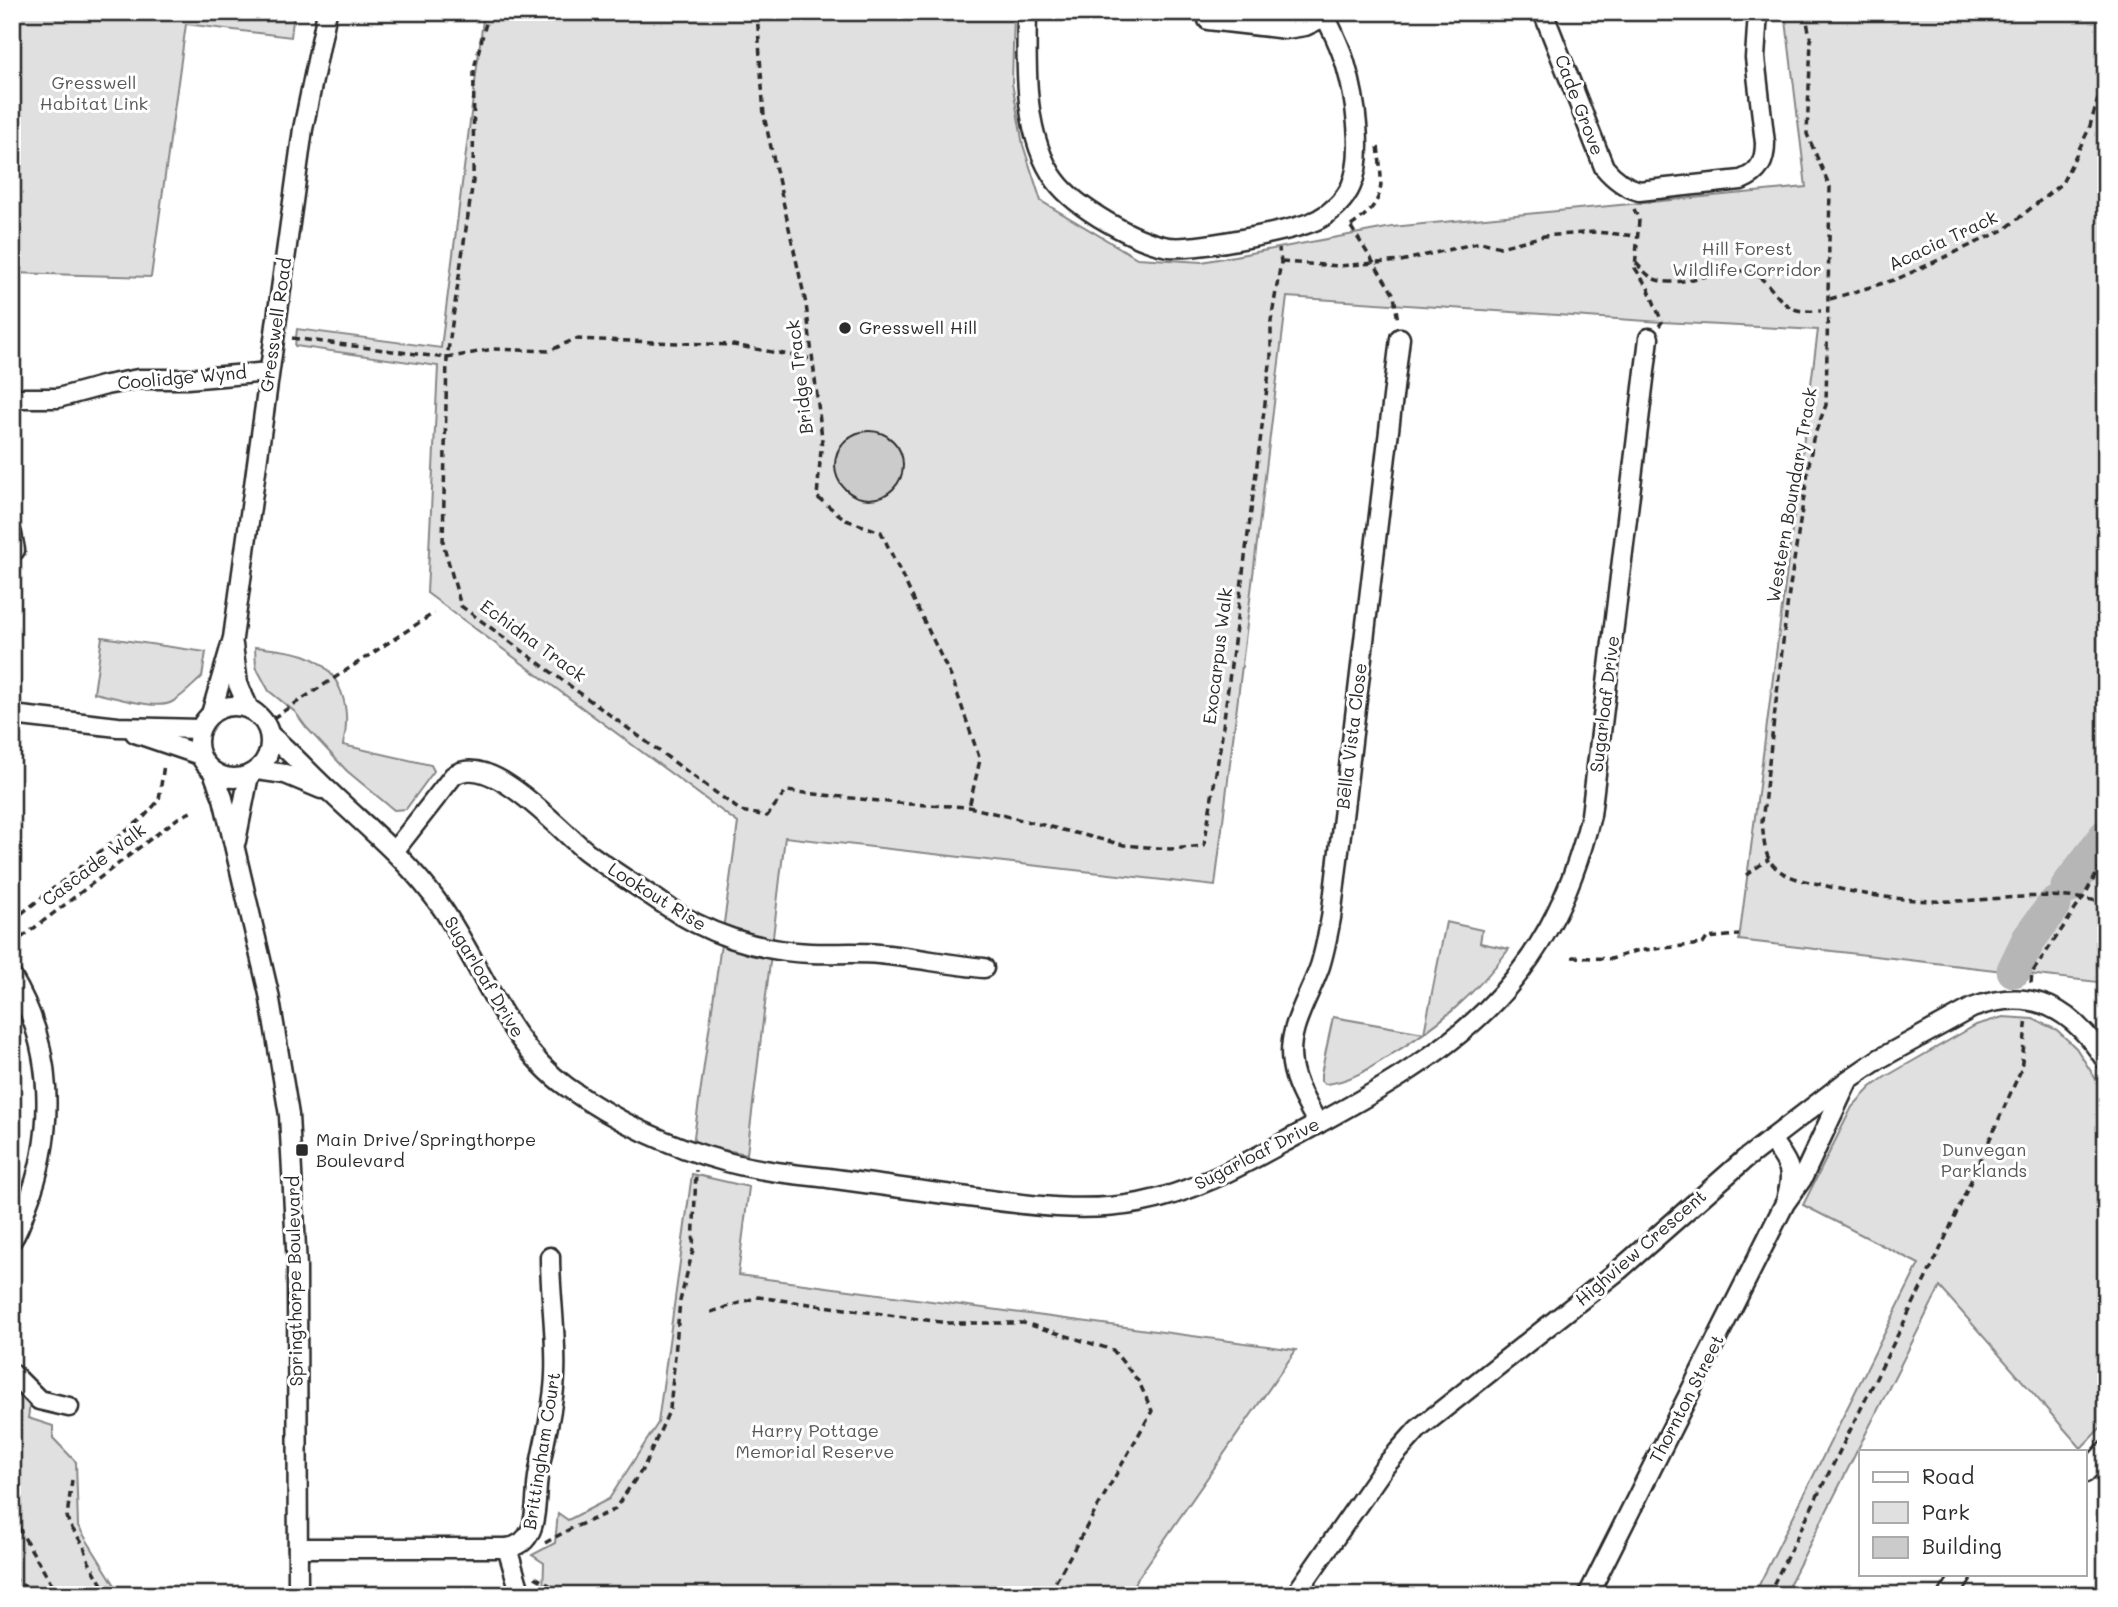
<svg xmlns="http://www.w3.org/2000/svg" width="2118" height="1607" font-family="Mali,sans-serif">
<rect width="100%" height="100%" fill="#fff"/>
<filter id="ink" filterUnits="userSpaceOnUse"><feTurbulence type="fractalNoise" baseFrequency=".0143" numOctaves="2"/><feDisplacementMap in="SourceGraphic" scale="14" xChannelSelector="R" yChannelSelector="G"/><feConvolveMatrix kernelMatrix="1 2 1 2 8 2 1 2 1" color-interpolation-filters="sRGB"/></filter>
<g filter="url(#ink)">
<g fill="#e0e0e0" stroke="#868686" stroke-width="2">
<path d="M12,12H294L291,37L186,24L151,277L12,273Z"/>
<path d="M484,12H1014L1012,83L1023,145L1041,201L1137,258L1202,262L1392,227L1806,187L1785,12H2106V983L1739,940L1818,330L1662,322L1287,297L1215,886L785,837L747,1154L693,1144L738,823L427,593L438,366L295,346L297,329L441,348Z"/>
<path d="M102,637L206,652L202,677C193,685 183,696 172,702C156,711 113,696 94,693Z"/>
<path d="M255,647C271,649 289,650 304,655C342,669 352,709 343,745L431,765L434,771L406,809L394,810L347,771L306,727L295,712L269,691L256,667Z"/>
<path d="M1446,922L1482,930L1480,943L1509,949C1475,995 1437,1027 1389,1056C1369,1069 1349,1082 1325,1084L1321,1081V1074L1333,1017L1424,1033Z"/>
<path d="M2003,1017L2033,1019L2057,1030L2076,1048L2106,1095V1422L2081,1448L1940,1287L1784,1595H1754L1919,1264L1803,1205L1852,1107L1871,1087L1885,1077L1976,1025Z"/>
<path d="M692,1174L749,1187L738,1275L1296,1350L1126,1595H543L544,1563L532,1555L555,1543L558,1513L568,1520L609,1499L658,1423Z"/>
<path d="M12,1384C25,1397 32,1399 28,1418L53,1426V1438L76,1462L78,1526L121,1595H12Z"/>
</g>
<g fill="none" stroke-linecap="round" stroke-linejoin="round">
<g stroke="#b6b6b6" stroke-width="35">
<path d="M2068,887L2106,836"/>
<path d="M2014,970L2029,939L2054,905"/>
</g>
</g>
<circle fill="#cbcbcb" stroke="#2b2b2b" stroke-width="2" cx="869" cy="465" r="34"/>
<g fill="none" stroke-linecap="round" stroke-linejoin="round">
<defs>
<g id="minor">
<path d="M1027,12C1026,65 1023,137 1056,181C1076,208 1136,242 1169,247C1194,250 1295,231 1319,219C1332,212 1345,200 1351,186C1365,156 1355,96 1346,66C1341,47 1332,30 1323,12"/>
<path d="M1543,12L1604,167C1614,179 1624,187 1639,191L1741,180C1759,173 1765,162 1765,143L1755,58L1758,12"/>
<path d="M1208,20L1286,29L1305,26L1326,16"/>
<path d="M12,398H58L106,385L138,379H187L269,372"/>
<path d="M12,534L15,550"/>
<path d="M233,645L238,684L249,709"/>
<circle cx="234" cy="742" r="36"/>
<path d="M211,714L233,638L303,129L327,12"/>
<path d="M12,715L118,727L200,729"/>
<path d="M135,733L200,755"/>
<path d="M270,735C292,753 310,774 331,793C373,833 408,860 442,908C483,968 507,1044 567,1087C615,1121 671,1147 727,1162C760,1171 794,1174 828,1178C867,1183 906,1189 945,1194C1009,1202 1074,1215 1139,1203C1198,1192 1249,1161 1301,1133C1452,1052 1548,991 1591,815L1649,338"/>
<path d="M257,770L285,774L321,789"/>
<path d="M213,772L223,798L269,994L289,1115L297,1267L298,1595"/>
<path d="M236,841L249,775"/>
<path d="M395,850L453,776C490,749 560,831 587,852C611,870 637,886 662,903C704,933 758,951 810,953C833,954 856,952 879,954C914,957 949,965 984,968"/>
<path d="M12,977C54,1046 56,1131 27,1205C23,1217 19,1230 12,1240"/>
<path d="M1318,1124C1308,1106 1295,1085 1292,1064C1286,1029 1309,998 1320,966C1325,950 1328,934 1331,918L1400,338"/>
<path d="M1771,1139C1786,1162 1795,1167 1787,1196"/>
<path d="M12,1373L39,1400L69,1407"/>
<path d="M2085,1473L2106,1451"/>
<path d="M298,1548H507C541,1544 534,1502 538,1477C543,1443 554,1410 555,1375C557,1336 550,1296 550,1257"/>
<path d="M507,1548L521,1595"/>
<path d="M1295,1595L1385,1466L1418,1429L1619,1270L1745,1159L1848,1080L1879,1059L1972,1008C2033,986 2072,1008 2106,1061"/>
<path d="M1588,1595L1785,1203L1802,1179L1847,1083"/>
<path d="M1949,1595L1963,1574"/>
</g>
</defs>
<use href="#minor" stroke="#2b2b2b" stroke-width="23"/>
<g stroke="#2b2b2b" stroke-width="3.5" stroke-dasharray="7 5" stroke-linecap="butt">
<path d="M489,12L474,68L473,181L447,358L443,543L461,606L741,811L767,816L786,791L908,804L969,807L1124,845L1171,849L1204,846L1221,742L1271,357V321L1281,262L1279,249"/>
<path d="M757,12L764,116L806,304L822,438L817,497L846,520L881,532L953,681L980,760L969,807"/>
<path d="M1805,12L1811,41L1807,134L1830,187L1826,405L1813,439L1788,599L1762,822C1764,837 1763,856 1775,867C1786,878 1805,881 1819,884C1856,894 1893,899 1930,901C1991,903 2045,888 2106,903"/>
<path d="M1634,209L1639,220L1635,268L1648,288L1662,322L1659,326"/>
<path d="M1351,226C1388,200 1382,187 1378,145"/>
<path d="M1351,227L1394,295L1398,322"/>
<path d="M1281,262L1338,266L1401,261L1481,242L1500,247L1544,236L1596,232L1637,236"/>
<path d="M1636,263C1641,268 1649,278 1657,280C1681,288 1716,269 1743,271C1768,273 1773,300 1794,309C1801,312 1813,311 1821,311"/>
<path d="M1830,299L1897,279L2004,230L2062,183L2089,129L2106,72"/>
<path d="M292,338L447,358L493,349L549,351L575,339L733,345L812,359"/>
<path d="M12,606L19,689"/>
<path d="M273,718L434,613"/>
<path d="M1746,875L1769,859"/>
<path d="M12,921L144,817L159,800L164,764"/>
<path d="M12,945L178,818L195,810"/>
<path d="M1572,957L1611,959L1636,951L1703,944L1707,938L1739,935"/>
<path d="M2031,983L2032,973L2083,898L2106,857"/>
<path d="M711,1312L758,1297L948,1323H1024L1113,1350L1139,1382L1152,1411L1048,1595"/>
<path d="M72,1480L67,1516L69,1524L84,1546L89,1562L108,1595"/>
<path d="M12,1517L58,1595"/>
<path d="M545,1543L568,1530L614,1510L644,1467L670,1409L680,1301L693,1250L696,1170"/>
<path d="M12,1577L35,1595"/>
<path d="M535,1577L567,1595"/>
<path d="M1768,1595L1938,1254L2021,1070L2027,1018"/>
</g>
<use href="#minor" stroke="#fff" stroke-width="18"/>
</g>
</g>
<g fill="#2b2b2b" stroke="#fff" stroke-width="2.5">
<circle cx="845" cy="328" r="7"/>
<rect x="295" y="1143" width="14" height="14" rx="3.5"/>
</g>
<g text-anchor="middle" stroke-width="6" stroke-linejoin="round" paint-order="stroke">
<g font-size="18" fill="#585858" stroke="#fff">
<text x="94" y="89">Gresswell<tspan x="94" dy="21">Habitat Link</tspan></text>
<text x="1747" y="255">Hill Forest<tspan x="1747" dy="21">Wildlife Corridor</tspan></text>
<text x="1984" y="1156">Dunvegan<tspan x="1984" dy="21">Parklands</tspan></text>
<text x="815" y="1437">Harry Pottage<tspan x="815" dy="21">Memorial Reserve</tspan></text>
</g>
<g font-size="18" fill="#2b2b2b" stroke="#fff">
<text transform="translate(1579 105) rotate(69)" y="6">Cade Grove</text>
<text transform="translate(1943 241) rotate(-25)" y="6">Acacia Track</text>
<text transform="translate(276 325) rotate(-82)" y="6">Gresswell Road</text>
<text transform="translate(800 377) rotate(-97)" y="6">Bridge Track</text>
<text transform="translate(182 378) rotate(-5)" y="6">Coolidge Wynd</text>
<text transform="translate(1792 495) rotate(-80)" y="6">Western Boundary Track</text>
<text transform="translate(533 641) rotate(36)" y="6">Echidna Track</text>
<text transform="translate(1218 656) rotate(-83)" y="6">Exocarpus Walk</text>
<text transform="translate(1605 704) rotate(-83)" y="6">Sugarloaf Drive</text>
<text transform="translate(1352 736) rotate(-83)" y="6">Bella Vista Close</text>
<text transform="translate(94 865) rotate(-37)" y="6">Cascade Walk</text>
<text transform="translate(657 897) rotate(32)" y="6">Lookout Rise</text>
<text transform="translate(484 977) rotate(59)" y="6">Sugarloaf Drive</text>
<text transform="translate(1257 1154) rotate(-27)" y="6">Sugarloaf Drive</text>
<text transform="translate(1641 1248) rotate(-41)" y="6">Highview Crescent</text>
<text transform="translate(295 1281) rotate(-91)" y="6">Springthorpe Boulevard</text>
<text transform="translate(1687 1399) rotate(-63)" y="6">Thornton Street</text>
<text transform="translate(542 1451) rotate(-81)" y="6">Brittingham Court</text>
</g>
<g font-size="18" fill="#2b2b2b" stroke="#fff" text-anchor="start">
<text x="859" y="334">Gresswell Hill</text>
<text x="316" y="1146">Main Drive/Springthorpe<tspan x="316" dy="21">Boulevard</tspan></text>
</g>
</g>
<rect width="2118" height="1607" fill="none" stroke="#fff" stroke-width="42"/>
<rect x="21" y="21" width="2076" height="1565" fill="none" stroke="#2b2b2b" stroke-width="2.5" filter="url(#ink)"/>
<rect x="1859" y="1450" width="228" height="126" fill="#ffffff" stroke="#aaaaaa" stroke-width="2"/>
<rect x="1873" y="1472" width="35" height="10" fill="#ffffff" stroke="#aaaaaa" stroke-width="2"/>
<text x="1922" y="1484" font-size="21" fill="#2b2b2b">Road</text>
<rect x="1873" y="1502" width="35" height="21" fill="#e0e0e0" stroke="#aaaaaa" stroke-width="2"/>
<text x="1922" y="1520" font-size="21" fill="#2b2b2b">Park</text>
<rect x="1873" y="1537" width="35" height="21" fill="#cbcbcb" stroke="#aaaaaa" stroke-width="2"/>
<text x="1922" y="1554" font-size="21" fill="#2b2b2b">Building</text>
</svg>
